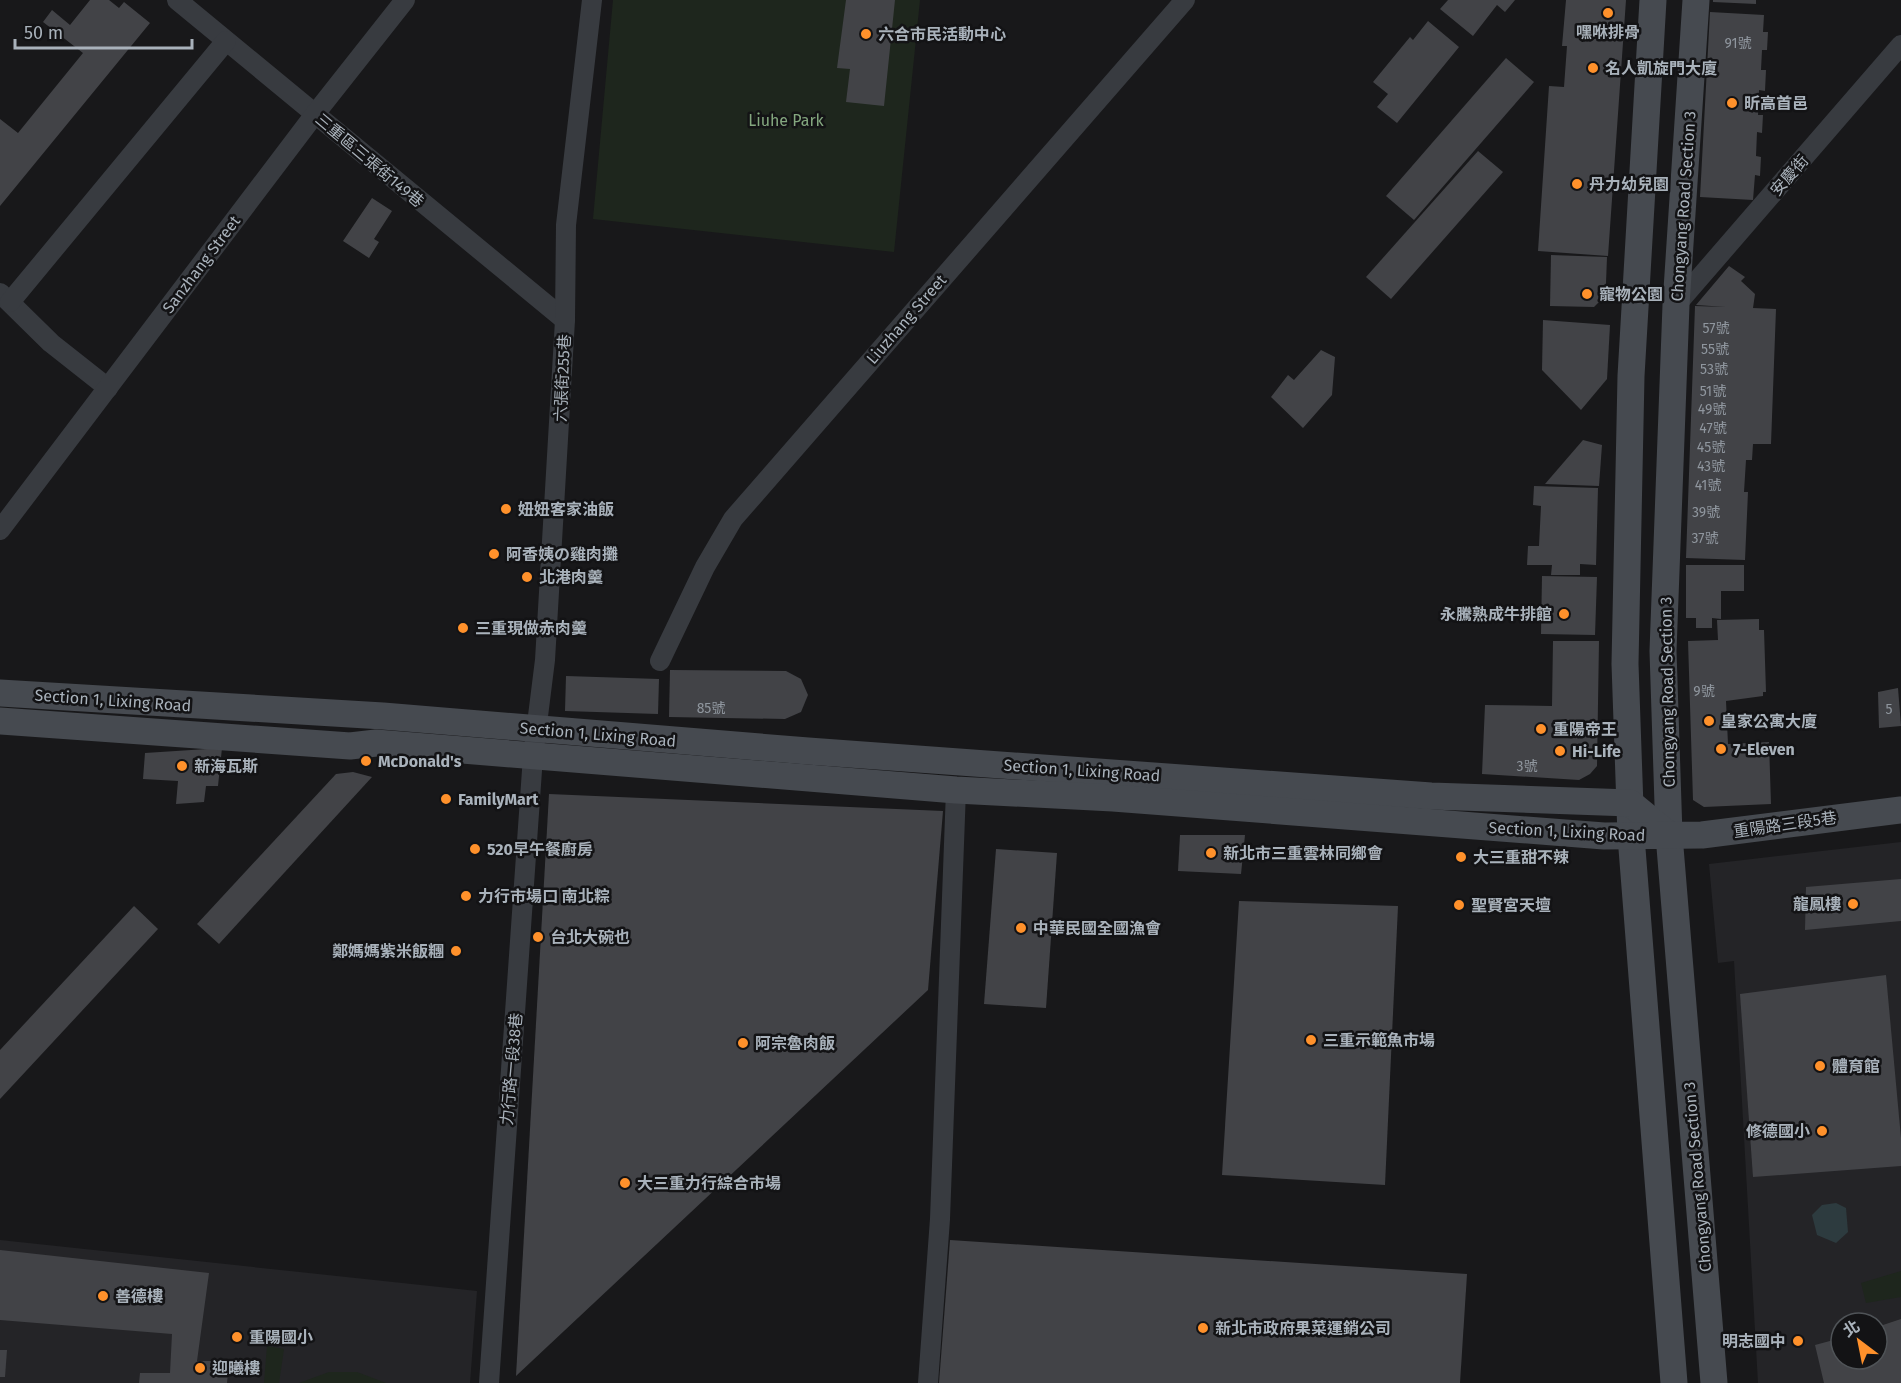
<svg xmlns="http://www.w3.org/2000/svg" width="1901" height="1383" font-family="'Fira Sans','Noto Sans TC','Noto Sans JP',sans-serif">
<rect width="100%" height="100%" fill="#18181a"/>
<g fill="#242427" fill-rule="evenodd">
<path d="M1901,842V1383H1758L1734,961L1718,963L1709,864ZM1841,1323H1877V1359H1841Z"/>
<path d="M0,1240L477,1291L470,1383H0Z"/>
</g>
<g fill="#1e261d">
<path d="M613,0H920L894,252L593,219Z"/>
<path d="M1901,1271V1297L1866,1303L1861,1283Z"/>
<path d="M267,1346L284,1349L279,1383H264Z"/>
<path d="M329,1372H357L386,1383H299Z"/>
</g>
<path fill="#2d3b3f" d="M1836,1203L1846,1208L1848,1232L1836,1243L1817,1235L1812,1215L1822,1205Z"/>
<g fill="#424347">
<path d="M90,0H109L119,8L124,2L150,23L0,206V119L18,133L83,53L43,22L52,10L70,25Z"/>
<path d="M846,0H895L884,106L846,102L850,69L837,68Z"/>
<path d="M1448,0H1515L1505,12L1497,5L1473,36L1440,9Z"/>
<path d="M1566,0H1626L1608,256L1538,251L1549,86L1564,87L1567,46H1562Z"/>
<path d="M1713,0H1756V4L1713,2Z"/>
<path d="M1710,12L1764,15L1763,32H1768L1767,50H1762L1761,70H1766L1765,91L1759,90L1758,115H1763L1762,133L1757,132L1756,156L1761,157L1760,176L1755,175L1753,200L1700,197Z"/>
<path d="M1428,21L1459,47L1397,123L1377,107L1388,94L1373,82L1410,37L1413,40Z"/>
<path d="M1506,58L1534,82L1414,220L1386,196Z"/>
<path d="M1478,151L1503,172L1391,299L1366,277Z"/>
<path d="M372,198L392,211L374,239L379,242L369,258L343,241Z"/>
<path d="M1551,255L1607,257L1606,283L1601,300L1594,307L1550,306Z"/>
<path d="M1729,266L1745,277L1741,281L1755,294L1753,308L1776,309L1771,444H1753L1752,460H1746L1744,492H1748L1745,560L1686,558L1695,306L1726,307L1696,305Z"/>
<path d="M1543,320L1610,325L1607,379L1581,410L1542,370Z"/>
<path d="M1321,350L1335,357L1332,395L1303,428L1271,397L1288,375L1294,380Z"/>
<path d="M1583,440L1602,445L1599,486L1545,484Z"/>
<path d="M1534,486L1598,488L1596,565L1580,564V575H1551L1552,565H1527L1528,546H1539L1541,506L1533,505Z"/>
<path d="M1686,565H1744V591H1721V619L1712,618V628H1696V618H1686Z"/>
<path d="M1542,576L1597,577L1595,635L1541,634Z"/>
<path d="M1759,619V630H1764L1766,692H1763V696L1726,701L1728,744L1769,742L1771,804L1704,807L1693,800L1688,641L1718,640L1717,620Z"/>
<path d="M1553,641H1599L1597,766L1590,774L1579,780L1482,774L1485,705L1552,706Z"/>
<path d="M670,670L786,671L801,679L808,695L801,712L785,719L669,717Z"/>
<path d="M566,676L659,679L658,714L565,711Z"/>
<path d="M1898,688L1901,726L1879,728L1878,692Z"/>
<path d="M222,748L218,786H206L204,802L176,804L178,781L143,779L145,753Z"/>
<path d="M353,772L372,777L219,944L197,924L336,774Z"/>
<path d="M549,794L943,811L928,990L516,1376Z"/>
<path d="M1180,835H1245L1241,874L1178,871Z"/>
<path d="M996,849L1057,853L1046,1008L984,1004Z"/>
<path d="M1901,879V921L1805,930L1806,887Z"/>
<path d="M1239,901L1398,906L1385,1185L1222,1175Z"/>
<path d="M134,906L158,929L0,1099V1050Z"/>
<path d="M1886,975L1901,1138V1166L1753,1177L1740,994Z"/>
<path d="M950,1240L1467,1274L1460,1383H939Z"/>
<path d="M0,1250L209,1273L197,1361H229L227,1383H139L140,1373H170L172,1334L0,1320Z"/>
<path d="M1901,1319V1383H1824L1815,1345L1841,1338V1359H1877V1327Z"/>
<path d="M0,1350H7L5,1377H0Z"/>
</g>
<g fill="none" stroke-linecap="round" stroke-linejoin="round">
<g stroke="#383b40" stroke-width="20">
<path d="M177,0L565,320"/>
<path d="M0,293L51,343L108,388"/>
<path d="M10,302L226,41"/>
<path d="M1676,305L1901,45"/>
<path d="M0,530L315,114L405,0"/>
<path d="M660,661L705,567L733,519L1185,0"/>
<path d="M489,1383L533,756L545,660L565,320L566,225L592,0"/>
<path d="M928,1383L940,1219L956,790"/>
</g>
<g stroke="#464a50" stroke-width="27">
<path d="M1653,0L1631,376L1625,664L1631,836L1674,1383"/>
<path d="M1696,0L1676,305L1663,651L1669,835L1714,1383"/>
<path d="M0,693L383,716L808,751L1431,796L1630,803L1669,835"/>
<path d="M0,721L350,746L376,743L956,790L1113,798L1604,836L1702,835L1901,810"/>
</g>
</g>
<g fill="#ff912b" stroke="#131315" stroke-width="2">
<circle cx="1608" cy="13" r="6"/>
<circle cx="866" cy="34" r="6"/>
<circle cx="1593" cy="68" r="6"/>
<circle cx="1732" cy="103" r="6"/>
<circle cx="1577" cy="184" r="6"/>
<circle cx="1587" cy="294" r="6"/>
<circle cx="506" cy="509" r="6"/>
<circle cx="494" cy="554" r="6"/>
<circle cx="527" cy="577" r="6"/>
<circle cx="1564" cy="614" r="6"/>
<circle cx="463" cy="628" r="6"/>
<circle cx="1709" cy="721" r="6"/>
<circle cx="1541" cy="729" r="6"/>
<circle cx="1721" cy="749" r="6"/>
<circle cx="1560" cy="751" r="6"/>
<circle cx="366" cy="761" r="6"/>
<circle cx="182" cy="766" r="6"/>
<circle cx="446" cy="799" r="6"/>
<circle cx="475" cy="849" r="6"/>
<circle cx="1211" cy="853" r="6"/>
<circle cx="1461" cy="857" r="6"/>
<circle cx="466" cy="896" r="6"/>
<circle cx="1853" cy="904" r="6"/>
<circle cx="1459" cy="905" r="6"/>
<circle cx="1021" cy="928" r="6"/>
<circle cx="538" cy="937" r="6"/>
<circle cx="456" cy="951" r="6"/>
<circle cx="1311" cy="1040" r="6"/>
<circle cx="743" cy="1043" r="6"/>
<circle cx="1820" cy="1066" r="6"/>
<circle cx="1822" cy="1131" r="6"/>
<circle cx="625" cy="1183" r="6"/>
<circle cx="103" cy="1296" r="6"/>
<circle cx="1203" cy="1328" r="6"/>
<circle cx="237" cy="1337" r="6"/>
<circle cx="1798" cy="1341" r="6"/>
<circle cx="200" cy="1368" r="6"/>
</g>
<g text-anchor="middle" stroke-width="5" stroke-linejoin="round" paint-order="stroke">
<g font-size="14" fill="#8f969e">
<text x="1738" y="48">91號</text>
<text x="1716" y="333">57號</text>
<text x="1715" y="354">55號</text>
<text x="1714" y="374">53號</text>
<text x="1713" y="396">51號</text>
<text x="1712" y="414">49號</text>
<text x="1713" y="433">47號</text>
<text x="1711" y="452">45號</text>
<text x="1711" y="471">43號</text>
<text x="1708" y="490">41號</text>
<text x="1706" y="517">39號</text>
<text x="1705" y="543">37號</text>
<text x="1704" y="696">9號</text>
<text x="711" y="713">85號</text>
<text x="1889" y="714">5</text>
<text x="1527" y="771">3號</text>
</g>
<g font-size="16" font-weight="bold" fill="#a9b2bb" stroke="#131315" text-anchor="start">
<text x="1608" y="38" text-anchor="middle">嘿咻排骨</text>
<text x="878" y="40">六合市民活動中心</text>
<text x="1605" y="74">名人凱旋門大廈</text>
<text x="1744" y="109">昕高首邑</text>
<text x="1589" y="190">丹力幼兒園</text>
<text x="1599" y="300">寵物公園</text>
<text x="518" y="515">妞妞客家油飯</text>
<text x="506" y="560">阿香姨の雞肉攤</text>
<text x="539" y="583">北港肉羹</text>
<text x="1552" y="620" text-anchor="end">永騰熟成牛排館</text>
<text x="475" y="634">三重現做赤肉羹</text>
<text x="1721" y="727">皇家公寓大廈</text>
<text x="1553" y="735">重陽帝王</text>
<text x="1733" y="755">7-Eleven</text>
<text x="1572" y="757">Hi-Life</text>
<text x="378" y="767">McDonald's</text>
<text x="194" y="772">新海瓦斯</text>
<text x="458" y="805">FamilyMart</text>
<text x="487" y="855">520早午餐廚房</text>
<text x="1223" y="859">新北市三重雲林同鄉會</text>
<text x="1473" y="863">大三重甜不辣</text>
<text x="478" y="902">力行市場口 南北粽</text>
<text x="1841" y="910" text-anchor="end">龍鳳樓</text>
<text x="1471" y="911">聖賢宮天壇</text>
<text x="1033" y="934">中華民國全國漁會</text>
<text x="550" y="943">台北大碗也</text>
<text x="444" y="957" text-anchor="end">鄭媽媽紫米飯糰</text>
<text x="1323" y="1046">三重示範魚市場</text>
<text x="755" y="1049">阿宗魯肉飯</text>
<text x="1832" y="1072">體育館</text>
<text x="1810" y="1137" text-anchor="end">修德國小</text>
<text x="637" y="1189">大三重力行綜合市場</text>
<text x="115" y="1302">善德樓</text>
<text x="1215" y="1334">新北市政府果菜運銷公司</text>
<text x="249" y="1343">重陽國小</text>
<text x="1786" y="1347" text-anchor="end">明志國中</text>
<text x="212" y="1374">迎曦樓</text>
</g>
<g font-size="16" fill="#84a77f" stroke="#131315">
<text x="786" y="126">Liuhe Park</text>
</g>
<g font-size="16" fill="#a9b2bb" stroke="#131315">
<text transform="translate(370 160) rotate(40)" y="6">三重區三張街149巷</text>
<text transform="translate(1789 175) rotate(-49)" y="6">安慶街</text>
<text transform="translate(1683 206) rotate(-86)" y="6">Chongyang Road Section 3</text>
<text transform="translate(201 264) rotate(-53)" y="6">Sanzhang Street</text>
<text transform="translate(906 319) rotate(-49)" y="6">Liuzhang Street</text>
<text transform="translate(562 378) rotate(-87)" y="6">六張街255巷</text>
<text transform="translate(1667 692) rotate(-91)" y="6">Chongyang Road Section 3</text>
<text transform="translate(113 700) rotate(4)" y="6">Section 1, Lixing Road</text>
<text transform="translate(598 734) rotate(5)" y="6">Section 1, Lixing Road</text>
<text transform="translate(1082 770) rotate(4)" y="6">Section 1, Lixing Road</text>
<text transform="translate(1785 824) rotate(-8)" y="6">重陽路三段5巷</text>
<text transform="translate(1567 831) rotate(3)" y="6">Section 1, Lixing Road</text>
<text transform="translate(511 1069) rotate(-85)" y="6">力行路一段38巷</text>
<text transform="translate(1697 1177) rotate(-95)" y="6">Chongyang Road Section 3</text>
</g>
</g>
<g transform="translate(1859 1341) rotate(328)"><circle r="28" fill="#131315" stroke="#4f5357" stroke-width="1.5"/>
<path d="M0-4.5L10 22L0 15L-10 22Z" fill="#ff912b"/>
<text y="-9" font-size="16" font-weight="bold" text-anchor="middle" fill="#a9b2bb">北</text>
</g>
<path d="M15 39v9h177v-9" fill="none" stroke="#a9b2bb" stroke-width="3"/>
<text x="24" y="39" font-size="18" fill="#a9b2bb" stroke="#131315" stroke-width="4.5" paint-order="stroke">50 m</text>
</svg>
